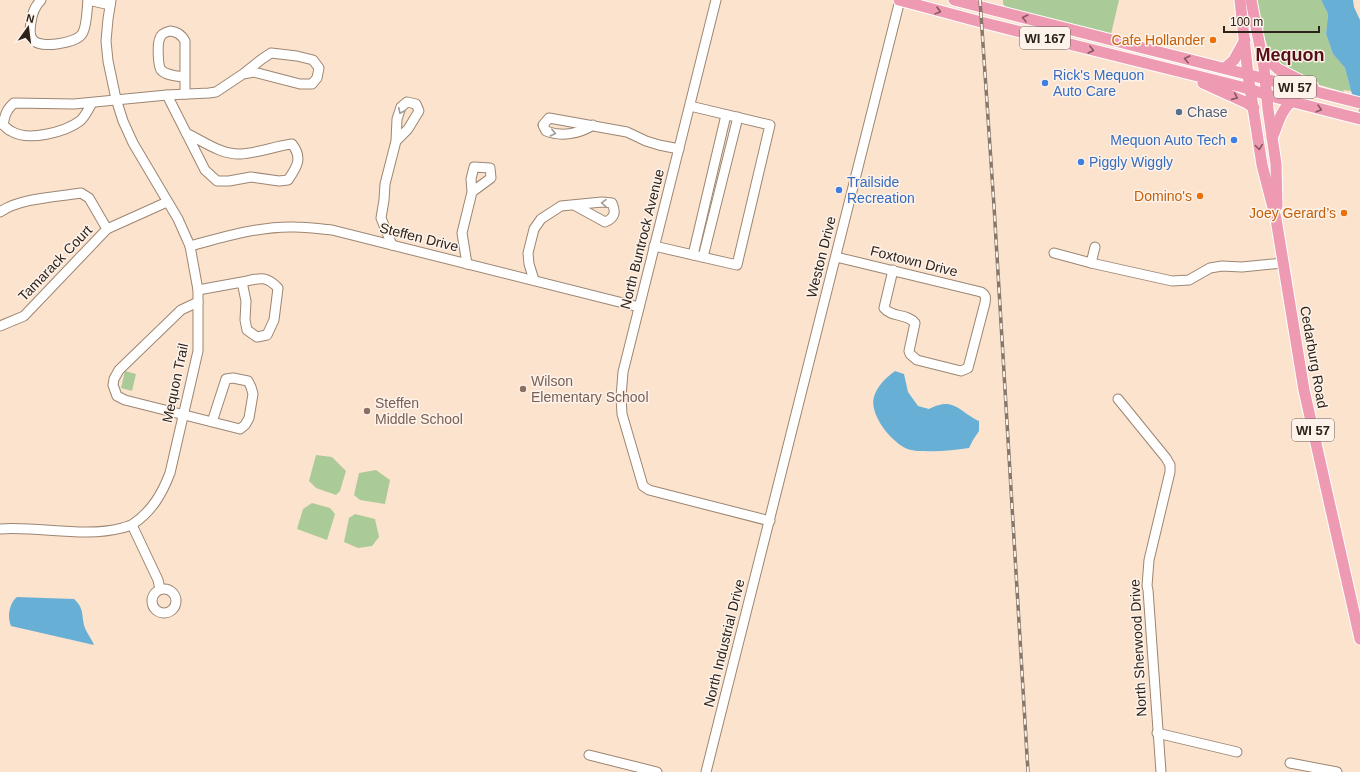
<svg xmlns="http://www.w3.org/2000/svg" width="1360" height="772" font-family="Helvetica,sans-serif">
<rect width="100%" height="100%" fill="#fce3ce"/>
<g fill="#aacb98">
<path d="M1003,0H1119L1111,34L1007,8L1003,4Z"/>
<path d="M1253,0H1321L1328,14L1326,34L1333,54L1345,68L1351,91L1343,90L1344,92L1313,83L1272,60L1261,28Z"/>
<path d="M125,371L136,374L132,391L121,388Z"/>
<path d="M316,455L332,457L346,471L340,491L336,495L316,488L309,481Z"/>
<path d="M376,470L390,480L385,504L360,500L354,495L359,473Z"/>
<path d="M312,503L330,508L335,514L327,540L297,529L303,509Z"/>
<path d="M355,514L375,519L379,537L372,546L358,548L344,542L349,518Z"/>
</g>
<g fill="#68afd5">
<path d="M1321,0H1353L1354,7L1360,20V113L1351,91L1345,68L1333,54L1326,34L1328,14Z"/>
<path d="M895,371L904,374L908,392L918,406L929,409C954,396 958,411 979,421V431L973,440L969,448C954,450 939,452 924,451C920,451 915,451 911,450C893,446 866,412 875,394C879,384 887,377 895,371Z"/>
<path d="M17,597L74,599C85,609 81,616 85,628C87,634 92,639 94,645L11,626C7,617 9,603 17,597Z"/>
</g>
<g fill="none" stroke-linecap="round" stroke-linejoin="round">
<defs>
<g id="minor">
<path d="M41,0C35,6 32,14 31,22C30,28 29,36 33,40C41,49 76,43 82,34C87,27 87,8 88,0"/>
<path d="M88,0L110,5"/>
<path d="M716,0L623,372L621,397L622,414L643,486L649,490L770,521"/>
<path d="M185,77C177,76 167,76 161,70C158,66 157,43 160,38C161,34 166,32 170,31C177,32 181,34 185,41V94"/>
<path d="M167,95L205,170L217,181H229L251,177L279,181L288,180C297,167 303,158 292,144C275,146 258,153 241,154C221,155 203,141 186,133"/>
<path d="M92,103C89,108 85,117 80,121C65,132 28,142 11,131C8,130 6,127 3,125C5,115 6,110 14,103L74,104L167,95L209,93L216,92L243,74L254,72L300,84H312L317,78L319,68L313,60L297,56L271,53L262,59L243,74"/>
<path d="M593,125C579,134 561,137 546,131L543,125L549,118L627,132L646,141L659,145L679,149"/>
<path d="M0,212C20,198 56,197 81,193L89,198L107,229"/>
<path d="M392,245L381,218L384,200L385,184L396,141L397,119L401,107L407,102L416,104L419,111L408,129L396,141"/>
<path d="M190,246C224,237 259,226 295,227C307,227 320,229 332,230L639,307"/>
<path d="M654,246L737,265L770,125L690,106"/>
<path d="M1054,253L1091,263L1172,281L1189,280L1210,268L1222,266L1242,267L1283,263"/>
<path d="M693,255L726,115"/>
<path d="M703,257L738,117"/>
<path d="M836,257L981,292C986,295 986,297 985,303L968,368L961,371L917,360L910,354L909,351L915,323C907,313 892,318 884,308L893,270"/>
<path d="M1091,263L1095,247"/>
<path d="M467,264L462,233L472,192L471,179L474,167L490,168L491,178L472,192"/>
<path d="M534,280L529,264L528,253L534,229L541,219L561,206L602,202L612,203C616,212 615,218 605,222L574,205"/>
<path d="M198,290L242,282L246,301L245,320L247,330L257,337L267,335L274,320L278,288C265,274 258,279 242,282"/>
<path d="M198,302L181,310L119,370L114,379L113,385L117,396L125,400L240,429L245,425L249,418L253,394L251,387L248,381L233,378L226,379L212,422"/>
<path d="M0,326L24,316L107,229L167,202"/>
<path d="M1118,399L1166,458L1170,465V472L1149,560L1147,586L1148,590L1161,772"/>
<path d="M132,525L158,580L160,589"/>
<path d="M0,529C39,526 84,538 122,528C125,527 130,526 133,524C152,511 162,494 170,473L198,351V290L190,246L178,219L133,143L123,121L116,99L108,61L106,41L108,19L111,0"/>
<circle cx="164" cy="601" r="12"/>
<path d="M1157,733L1237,752"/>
<path d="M589,755L657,772"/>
<path d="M1290,763L1337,772"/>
<path d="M706,772L900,0"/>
</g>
<g id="major">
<path d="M899,0L981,22L1242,87L1278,98L1360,119"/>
<path d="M954,0L1360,103"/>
<path d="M1240,0L1248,75L1262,165L1276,219L1304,390L1360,639"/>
<path d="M1251,0L1264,68L1268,109L1276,164L1277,206"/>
<path d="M1261,53L1278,69L1313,87"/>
<path d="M1225,68L1234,60L1245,40"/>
<path d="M1203,83L1247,103L1254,108"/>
<path d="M1272,138C1278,125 1280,111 1292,101"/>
</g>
</defs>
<use href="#minor" stroke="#9c8672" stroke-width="11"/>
<use href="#major" stroke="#fff" stroke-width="13"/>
<use href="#minor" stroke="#fff" stroke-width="9"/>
<use href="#major" stroke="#ee9ab2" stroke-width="11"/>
<defs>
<path id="rail" d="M980,0L994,206L1028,772"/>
</defs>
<use href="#rail" stroke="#877769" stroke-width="3.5"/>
<use href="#rail" stroke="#fef3eb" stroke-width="2" stroke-dasharray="6" stroke-linecap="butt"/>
</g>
<defs><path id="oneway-chevron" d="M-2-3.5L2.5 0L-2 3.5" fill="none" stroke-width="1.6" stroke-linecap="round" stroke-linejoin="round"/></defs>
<g stroke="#83585e">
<use href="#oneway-chevron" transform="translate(938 11) rotate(15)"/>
<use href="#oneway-chevron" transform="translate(1025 18) rotate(-166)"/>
<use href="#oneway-chevron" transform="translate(1091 50) rotate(14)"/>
<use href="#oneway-chevron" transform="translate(1187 59) rotate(-166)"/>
<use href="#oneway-chevron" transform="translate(1235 97) rotate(24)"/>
<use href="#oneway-chevron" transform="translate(1319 109) rotate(15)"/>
<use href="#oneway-chevron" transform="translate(1259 147) rotate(82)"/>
</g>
<g stroke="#a09c98">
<use href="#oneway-chevron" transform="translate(401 111) rotate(116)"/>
<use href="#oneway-chevron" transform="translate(553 133) rotate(13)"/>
<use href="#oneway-chevron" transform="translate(604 203) rotate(-179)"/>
</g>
<g fill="#e8710a" stroke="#fef3eb" stroke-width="1.5">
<circle cx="1213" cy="40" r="4"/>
<circle cx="1200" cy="196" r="4"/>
<circle cx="1344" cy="213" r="4"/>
</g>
<g fill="#3f7fe0" stroke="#fef3eb" stroke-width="1.5">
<circle cx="1045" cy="83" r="4"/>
<circle cx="1234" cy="140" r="4"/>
<circle cx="1081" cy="162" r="4"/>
<circle cx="839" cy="190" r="4"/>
</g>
<circle fill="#5c6f8a" stroke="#fef3eb" stroke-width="1.5" cx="1179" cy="112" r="4"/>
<g fill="#8d6e63" stroke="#fef3eb" stroke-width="1.5">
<circle cx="523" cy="389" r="4"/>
<circle cx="367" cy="411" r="4"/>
</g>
<g text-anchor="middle" stroke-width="3" stroke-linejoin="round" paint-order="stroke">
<g fill="#fef3eb" stroke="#6a6159" stroke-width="1">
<rect x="1020" y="27" width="50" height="22" rx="3"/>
<rect x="1274" y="76" width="42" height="22" rx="3"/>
<rect x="1292" y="419" width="42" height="22" rx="3"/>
</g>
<g font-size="13" font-weight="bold" fill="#2b221a">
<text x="1045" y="43">WI 167</text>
<text x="1295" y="92">WI 57</text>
<text x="1313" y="435">WI 57</text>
</g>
<g font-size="14" fill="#c56008" stroke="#fef3eb" text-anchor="end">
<text x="1205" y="45">Cafe Hollander</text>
<text x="1192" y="201">Domino's</text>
<text x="1336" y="218">Joey Gerard’s</text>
</g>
<g font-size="14" fill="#366cbe" stroke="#fef3eb" text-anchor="start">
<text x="1053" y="80">Rick's Mequon<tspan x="1053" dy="16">Auto Care</tspan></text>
<text x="1226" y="145" text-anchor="end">Mequon Auto Tech</text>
<text x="1089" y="167">Piggly Wiggly</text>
<text x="847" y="187">Trailside<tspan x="847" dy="16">Recreation</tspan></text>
</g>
<g font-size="14" fill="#4e5e75" stroke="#fef3eb" text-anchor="start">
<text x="1187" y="117">Chase</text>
</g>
<g font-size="14" fill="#2b221a" stroke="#fef3eb">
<text transform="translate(419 237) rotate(14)" y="5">Steffen Drive</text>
<text transform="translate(642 239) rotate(-76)" y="5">North Buntrock Avenue</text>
<text transform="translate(821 257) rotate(-76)" y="5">Weston Drive</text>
<text transform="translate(914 261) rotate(14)" y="5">Foxtown Drive</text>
<text transform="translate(55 263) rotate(-46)" y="5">Tamarack Court</text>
<text transform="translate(1314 357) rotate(80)" y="5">Cedarburg Road</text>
<text transform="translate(175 383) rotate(-78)" y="5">Mequon Trail</text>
<text transform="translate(724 643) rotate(-76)" y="5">North Industrial Drive</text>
<text transform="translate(1138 648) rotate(-93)" y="5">North Sherwood Drive</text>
</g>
<g font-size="14" fill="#785e54" stroke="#fef3eb" text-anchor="start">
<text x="531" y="386">Wilson<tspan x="531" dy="16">Elementary School</tspan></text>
<text x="375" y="408">Steffen<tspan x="375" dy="16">Middle School</tspan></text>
</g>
<g font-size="18" font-weight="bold" fill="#551016" stroke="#fef3eb">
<text x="1290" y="61">Mequon</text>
</g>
</g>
<g transform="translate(28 28) rotate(14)" stroke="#fef3eb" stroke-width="3" paint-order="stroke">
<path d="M0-3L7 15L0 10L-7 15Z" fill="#2b221a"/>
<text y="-6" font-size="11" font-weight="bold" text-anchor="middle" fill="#2b221a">N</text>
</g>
<path d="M1224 26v6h95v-6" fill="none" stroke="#2b221a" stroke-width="2"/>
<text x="1230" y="26" font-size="12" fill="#2b221a" stroke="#fef3eb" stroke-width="3" paint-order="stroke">100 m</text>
</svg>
